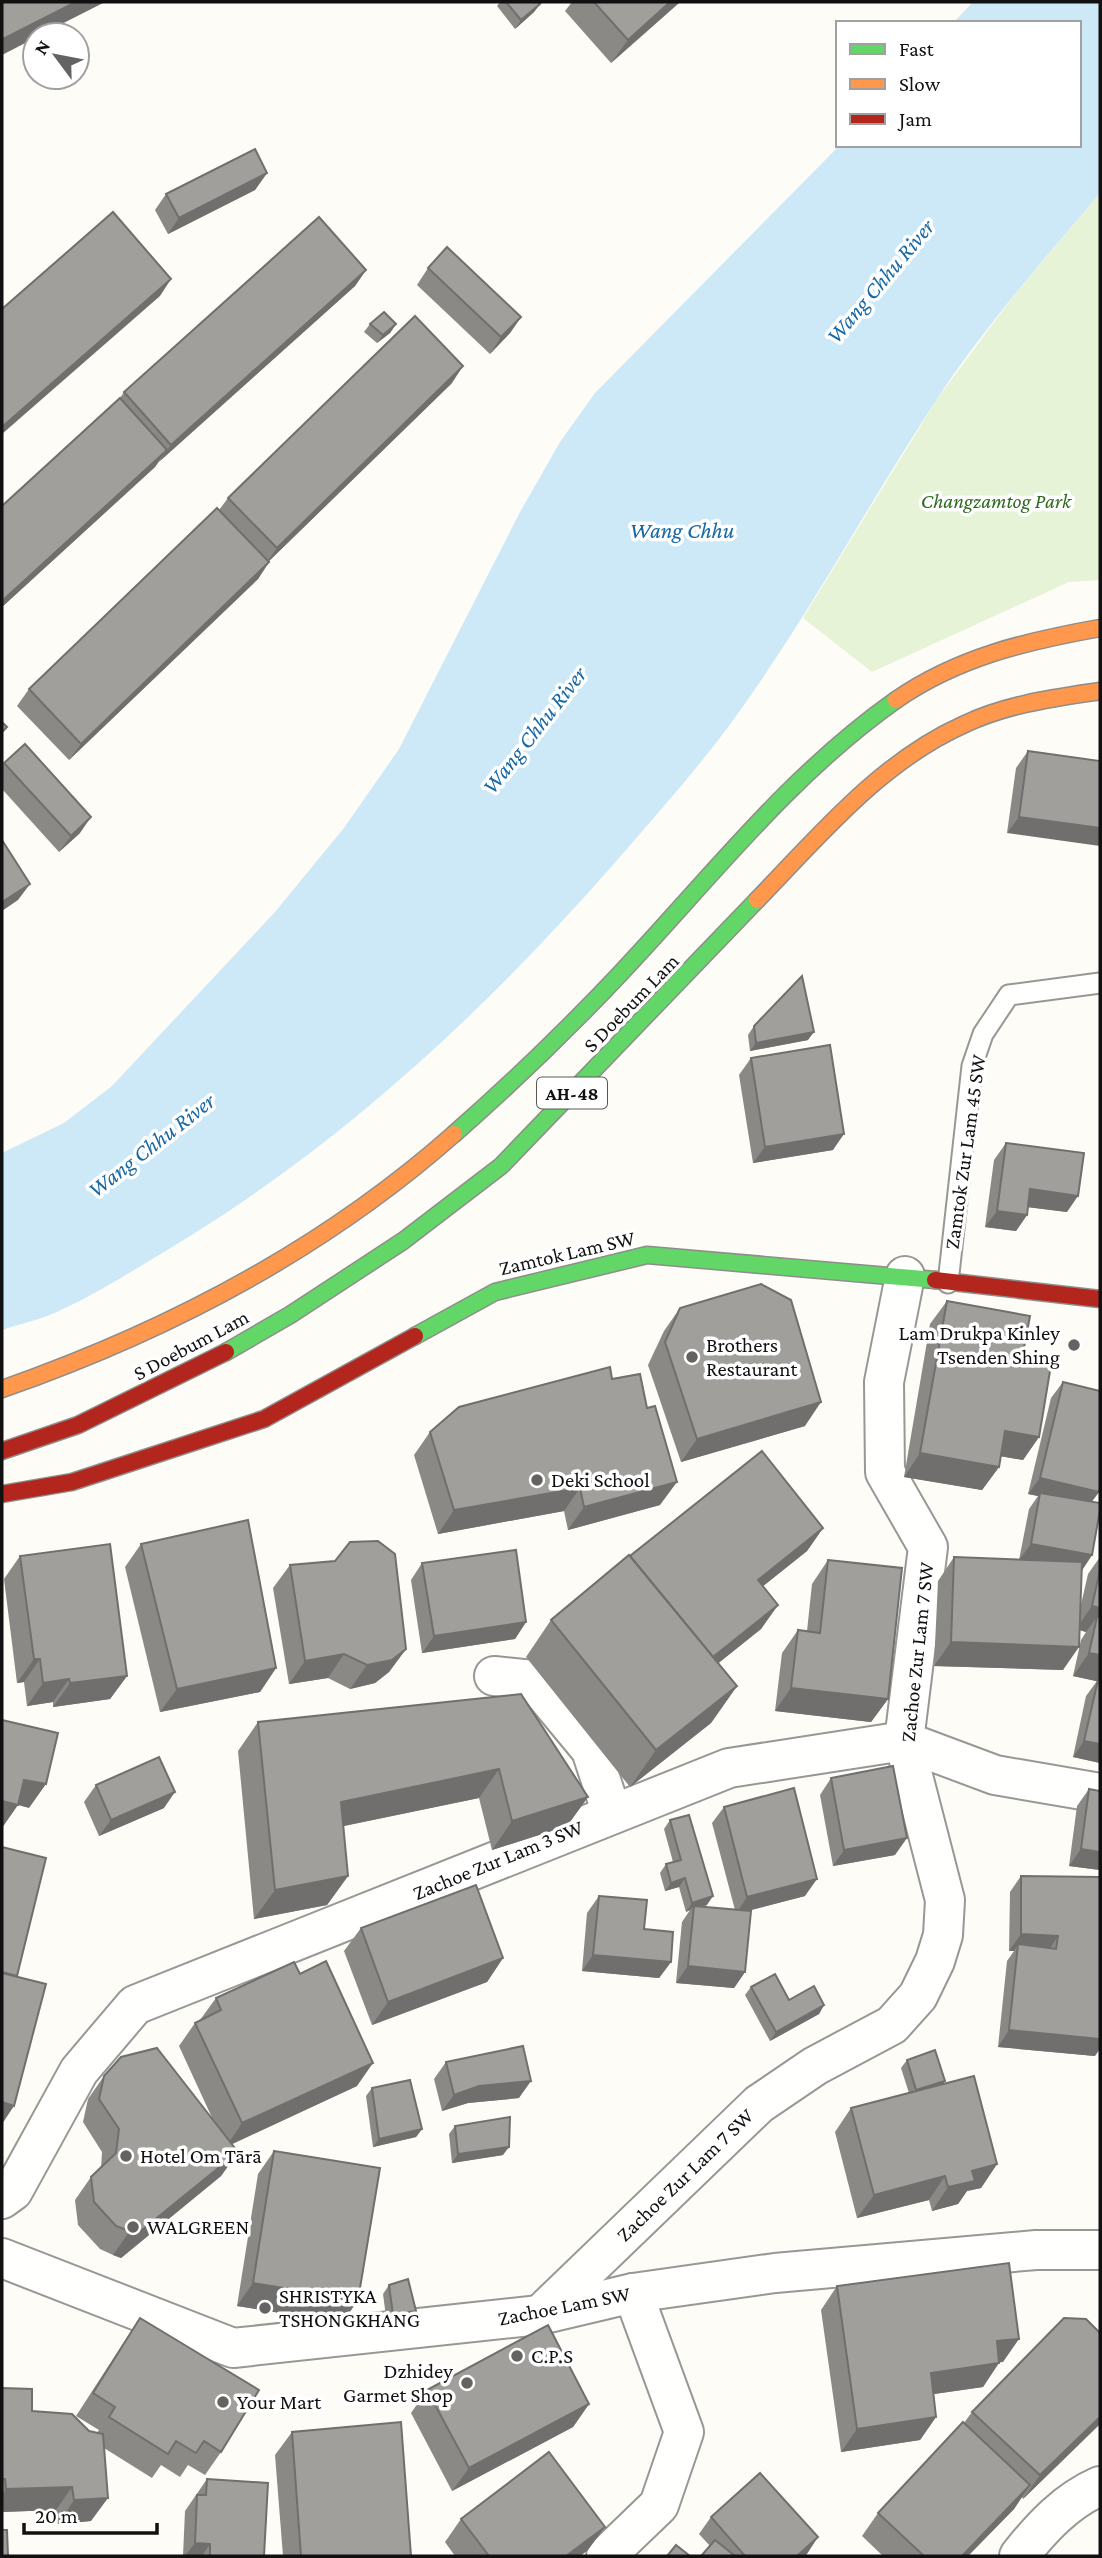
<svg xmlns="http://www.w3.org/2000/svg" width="1102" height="2558" font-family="'Crimson Pro',serif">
<rect width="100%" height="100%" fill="#fdfcf7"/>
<path fill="#e7f3d7" d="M1100,193V580L1069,582L872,672L803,618L937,399L1012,298Z"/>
<path fill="#cde8f7" d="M973,2H1100V193C1043,261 983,328 935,402C867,506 809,615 736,716C700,766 658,813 618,859C490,1006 348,1139 182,1241C143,1264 104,1290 63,1309C44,1319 22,1323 2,1330V1153L64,1123L112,1086L275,912L344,828L399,749L519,514L560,442L595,393L840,145H1079V23H953Z"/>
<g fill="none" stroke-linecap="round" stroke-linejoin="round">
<defs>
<path id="lane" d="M948,1283L972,1066L983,1034L1009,995L1100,983"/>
<g id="street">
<path d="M494,1676L533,1680L591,1750L612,1814"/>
<path d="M2,2199L13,2191L79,2071L135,2005L729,1768L904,1741L995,1775L1100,1793"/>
<path d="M2,2258L233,2348L540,2315L633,2293L775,2273L1036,2250H1100"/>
<path d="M540,2315L759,2104L815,2066L892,2025L918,1996L935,1961L943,1935L945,1900L904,1741L928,1547L885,1472L884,1382L905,1276"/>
<path d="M606,2556L659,2505L684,2432L633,2293"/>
<path d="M1019,2556C1042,2527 1066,2501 1100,2486"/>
</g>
<g id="fast">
<path d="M454,1134C511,1084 566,1031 618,976C709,880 787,777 896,700"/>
<path d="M415,1336L495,1292L647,1255L935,1280"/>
<path d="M226,1352L290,1315L403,1241L501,1166L757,900"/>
</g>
<g id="slow">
<path d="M896,700C958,657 1027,641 1100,628"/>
<path d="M757,900C819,836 881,761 965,724C1007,704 1054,698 1100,691"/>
<path d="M2,1389C165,1332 324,1249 454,1134"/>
</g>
<g id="jam">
<path d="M935,1280L1100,1299"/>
<path d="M2,1451L78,1425L226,1352"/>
<path d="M2,1494L72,1482L264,1419L415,1336"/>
</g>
</defs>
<use href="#lane" stroke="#979795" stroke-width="23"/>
<use href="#street" stroke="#979795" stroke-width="42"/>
<use href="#fast" stroke="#8e8d8b" stroke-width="19"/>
<use href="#slow" stroke="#8e8d8b" stroke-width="19"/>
<use href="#jam" stroke="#8e8d8b" stroke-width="19"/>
<use href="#lane" stroke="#fffffe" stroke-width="19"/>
<use href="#street" stroke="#fffffe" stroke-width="38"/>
<use href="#fast" stroke="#63d668" stroke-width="16"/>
<use href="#slow" stroke="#ff974d" stroke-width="16"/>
<use href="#jam" stroke="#b3261e" stroke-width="16"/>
</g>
<g fill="#8a8986">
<path d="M500,2H538L540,4L534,12L515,29L497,6Z"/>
<path d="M572,2H680L611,63L565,11Z"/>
<path d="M267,173L255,190L168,234L155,210L166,194Z"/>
<path d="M428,268L521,317L510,333L490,354L417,285Z"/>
<path d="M366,270L355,286L159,461L155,467L2,607V506L120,398L124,392Z"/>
<path d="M370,324H396L390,333L377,343L364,332Z"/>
<path d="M452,383L269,561V562L258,579L69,760L17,706L29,689L219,510L228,498Z"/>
<path d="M1028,751L1100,761L1007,833L1016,768Z"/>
<path d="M4,763L80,833L59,852L2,789V767Z"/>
<path d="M754,1026L808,1040L750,1051L748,1035Z"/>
<path d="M751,1058L833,1150L753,1163L739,1075Z"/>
<path d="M1006,1143L1067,1212L1028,1207L1027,1215L1016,1231L985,1227L994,1160Z"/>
<path d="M947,1301L1023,1353L1039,1437L1023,1460L1000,1456L999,1467L982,1490L904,1477L930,1324Z"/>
<path d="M680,1308L805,1426L681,1462L648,1365L664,1331Z"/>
<path d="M612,1379L660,1505L568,1530L564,1511L438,1534L414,1455L430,1432Z"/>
<path d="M1063,1382L1099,1492L1092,1501V1555L1082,1570L1080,1609L1088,1574L1100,1557V1763L1073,1757L1086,1696L1097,1681L1073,1676L1081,1640L1086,1632L1080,1630L1063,1670L934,1666L938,1581L954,1557L1019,1560L1029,1509L1038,1496L1028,1494L1051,1398Z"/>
<path d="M823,1528L807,1551L763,1586L778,1605L761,1629L718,1663L737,1686L711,1723L630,1787L526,1657L551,1620L630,1556Z"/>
<path d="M141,1544L276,1668L260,1692L160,1712L125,1567Z"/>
<path d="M20,1556L127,1676L110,1699L53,1707V1702L27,1706L24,1682L17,1683L4,1579Z"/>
<path d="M828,1560L888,1699L871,1722L775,1711L782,1653L798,1630L807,1631L812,1584Z"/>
<path d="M422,1563L526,1622L515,1639L422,1653L411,1580Z"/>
<path d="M290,1565L406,1649L389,1672L375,1683L350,1689L328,1678L289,1684L273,1588Z"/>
<path d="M521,1694L588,1797L567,1826L492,1850L479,1798L343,1826L348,1876L327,1905L254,1919L238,1751L258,1722Z"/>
<path d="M831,1778L895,1855L833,1866L820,1795Z"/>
<path d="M96,1785L164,1808L99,1836L84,1802Z"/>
<path d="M1089,1789L1100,1791V1870L1069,1866L1077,1806Z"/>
<path d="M724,1807L805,1896L747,1911L745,1972L734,1988L676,1983L682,1922L690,1910L686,1912L679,1887L665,1891L660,1873L666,1864L673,1862L664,1829L670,1820L707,1905L702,1907L735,1910L712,1823Z"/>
<path d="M1021,1876L1100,1877L1095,2056L998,2047L1007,1961L1014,1951H1009L1010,1892Z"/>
<path d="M599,1896L644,1929L671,1962L659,1978L582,1971L587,1913Z"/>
<path d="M361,1928L503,1958L487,1982L372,2025L344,1951Z"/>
<path d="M751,1987L789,2000L824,2005L819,2014L770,2041L745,1995Z"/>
<path d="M216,1998L357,2086L231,2144L238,2152L221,2176L121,2258L113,2255L100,2249L78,2225L75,2200L91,2177L101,2168L102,2152L83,2122L88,2099L104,2076L214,2122L179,2046L195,2023L200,2020Z"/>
<path d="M907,2060L945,2081L942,2085L997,2164L981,2188L967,2191L958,2204L932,2211L929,2200L857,2218L835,2132L851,2108L909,2093L901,2068Z"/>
<path d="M446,2062L519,2098L468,2103L442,2111L434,2079Z"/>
<path d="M372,2088L422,2129L416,2137L373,2147L366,2096Z"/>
<path d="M455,2126L503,2155L452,2163L449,2134Z"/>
<path d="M274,2151L358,2300L342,2323L237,2306L258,2174Z"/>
<path d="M389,2285L416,2311L410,2319L387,2324L383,2294Z"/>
<path d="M837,2286L1003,2362H999L983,2387L933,2394L936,2417L920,2440L841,2452L821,2310Z"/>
<path d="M140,2318L221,2452L205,2475L188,2465L180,2477L161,2465L152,2478L104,2448L91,2521L58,2524L56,2510L2,2512V2388L32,2411L89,2431L97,2433L99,2430L76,2416L124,2342Z"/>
<path d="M427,2390L589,2404L573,2427L452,2491L411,2413Z"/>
<path d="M972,2412L1100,2424L1023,2499L1022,2497L1014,2509L968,2556H883L862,2536L878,2513L964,2423Z"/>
<path d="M292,2432L411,2556H283L275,2455Z"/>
<path d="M207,2479L264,2556H183L185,2511Z"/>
<path d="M711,2517L807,2554L804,2556H701L710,2546L699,2534Z"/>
<path d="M461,2519L588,2550L580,2556H455L445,2542Z"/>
</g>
<g fill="#716f6d">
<path d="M76,2H105L40,35H35V38L2,55V41L3,39Z"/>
<path d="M670,2H680L611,63L628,40Z"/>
<path d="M540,4L534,12L515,29L521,20Z"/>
<path d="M267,173L255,190L168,234L179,218Z"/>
<path d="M366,270L355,286L159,462L171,445Z"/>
<path d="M171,279L160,296L2,434V427Z"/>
<path d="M521,317L510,333L490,354L501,337Z"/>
<path d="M396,324L390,333L377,343L383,335Z"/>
<path d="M463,366L452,383L265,565L277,548Z"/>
<path d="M167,450L155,467L2,607V601Z"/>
<path d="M269,562L258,579L69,760L81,744Z"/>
<path d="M91,817L80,833L59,852L71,836Z"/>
<path d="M1019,817L1100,828V846L1007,833Z"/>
<path d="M30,884L18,900L2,911V902Z"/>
<path d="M814,1032L808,1040L750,1051L756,1043Z"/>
<path d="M844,1134L833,1150L753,1163L765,1147Z"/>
<path d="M1030,1189L1078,1196L1067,1212L1018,1206Z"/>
<path d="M997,1211L1027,1215L1016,1231L985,1227Z"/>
<path d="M821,1402L805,1426L681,1462L697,1439Z"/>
<path d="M1005,1431L1039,1437L1023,1460L988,1454Z"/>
<path d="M920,1453L999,1467L982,1490L904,1477Z"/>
<path d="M1040,1478L1099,1492L1087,1508L1040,1493L1038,1496L1028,1494Z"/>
<path d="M677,1482L660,1505L568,1530L584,1507Z"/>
<path d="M580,1488L564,1511L438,1534L454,1510Z"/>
<path d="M823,1528L807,1551L742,1603L758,1580Z"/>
<path d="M1031,1544L1092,1555L1081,1572L1019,1560Z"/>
<path d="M778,1605L761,1629L690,1686L706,1662Z"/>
<path d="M1092,1606L1100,1608V1627L1097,1617L1086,1632L1076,1629Z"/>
<path d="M526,1622L515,1639L422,1653L434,1636Z"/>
<path d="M951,1642L1079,1647L1063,1670L934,1666Z"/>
<path d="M406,1649L389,1672L375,1683L350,1689L367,1665Z"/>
<path d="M1089,1653L1100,1655V1682L1073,1676Z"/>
<path d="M344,1654L328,1678L289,1684L305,1661Z"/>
<path d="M34,1659H40L24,1682L17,1683Z"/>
<path d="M276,1668L260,1692L160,1712L177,1689Z"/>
<path d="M127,1676L110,1699L53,1707L70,1683Z"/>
<path d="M69,1679L53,1702L27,1706L43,1683Z"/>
<path d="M737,1686L711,1723L630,1787L656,1750Z"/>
<path d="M791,1688L888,1699L871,1722L775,1711Z"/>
<path d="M1084,1741L1100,1744V1763L1073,1757Z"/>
<path d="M499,1769L479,1798L320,1831L341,1802Z"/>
<path d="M24,1780L46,1784L29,1808L18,1805L2,1828V1801Z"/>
<path d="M175,1792L164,1808L99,1836L111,1820Z"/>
<path d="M588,1797L567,1826L492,1850L512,1821Z"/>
<path d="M907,1838L895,1855L833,1866L844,1850Z"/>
<path d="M1081,1849L1100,1852V1870L1069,1866Z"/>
<path d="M348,1876L327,1905L254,1919L275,1890Z"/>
<path d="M685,1878L679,1887L665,1891L671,1883Z"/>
<path d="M817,1879L805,1896L736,1914L747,1897Z"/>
<path d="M713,1896L707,1905L693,1909L694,1906L690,1910L686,1912L692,1903Z"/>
<path d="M1021,1934L1058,1936L1047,1953L1018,1944L1014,1951H1009Z"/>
<path d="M593,1955L671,1962L659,1978L582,1971Z"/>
<path d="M503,1958L487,1982L372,2025L388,2002Z"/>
<path d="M688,1966L745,1972L734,1988L676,1983Z"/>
<path d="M824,2005L819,2014L770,2041L776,2032Z"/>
<path d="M1009,2030L1100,2039V2049L1095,2056L998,2047Z"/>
<path d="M373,2063L357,2086L226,2147L242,2123Z"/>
<path d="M531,2081L519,2098L468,2103L442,2111L454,2095L479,2086Z"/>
<path d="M945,2081L939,2090L910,2099L916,2090Z"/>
<path d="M2,2102L14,2106L2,2124Z"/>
<path d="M422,2129L416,2137L373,2147L379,2139Z"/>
<path d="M509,2147L503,2155L452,2163L458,2154Z"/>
<path d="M238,2152L221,2176L121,2258L113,2255L129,2232Z"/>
<path d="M997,2164L981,2188L967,2191L958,2204L932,2211L948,2187L972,2171Z"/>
<path d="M945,2176L929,2200L857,2218L874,2195Z"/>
<path d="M253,2283L358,2300L342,2323L237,2306Z"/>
<path d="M416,2311L410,2319L387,2324L393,2315Z"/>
<path d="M1019,2339L1003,2362L980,2365L997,2341Z"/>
<path d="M999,2363L983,2387L914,2397L931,2373Z"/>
<path d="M589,2404L573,2427L452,2491L469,2468Z"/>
<path d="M936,2417L920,2440L841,2452L857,2429Z"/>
<path d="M1100,2417V2424L1023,2499L1040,2475Z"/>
<path d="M1030,2485L1014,2509L968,2556H962Z"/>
<path d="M72,2487L56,2510L2,2512V2495L6,2489Z"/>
<path d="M108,2498L91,2521L58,2524L74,2500Z"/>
<path d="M605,2527L588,2550L580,2556H566Z"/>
<path d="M818,2537L807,2554L804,2556H797Z"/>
<path d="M195,2543L210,2544L202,2556H185Z"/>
</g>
<g fill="#a19f9c" stroke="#716f6d" stroke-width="2">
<path d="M2,2H76L3,39L2,36Z"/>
<path d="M506,2H538L540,4L521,20Z"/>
<path d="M594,2H670L628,40Z"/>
<path d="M255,149L267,173L179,218L166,194Z"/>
<path d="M113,212L171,279L2,427V309Z"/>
<path d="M319,217L366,270L171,445L124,392Z"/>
<path d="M447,247L521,317L501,337L428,268Z"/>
<path d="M384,312L396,324L383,335L370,324Z"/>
<path d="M415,316L463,366L277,548L228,498Z"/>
<path d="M120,398L167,450L2,601V506Z"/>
<path d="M217,508L269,562L81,744L29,689Z"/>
<path d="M2,722L7,727L2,732Z"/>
<path d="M25,744L91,817L71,836L4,763Z"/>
<path d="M1028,751L1100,761V828L1019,817Z"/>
<path d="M2,840L30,884L2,902Z"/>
<path d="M802,976L814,1032L756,1043L754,1026Z"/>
<path d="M830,1045L844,1134L765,1147L751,1058Z"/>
<path d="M1006,1143L1084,1153L1078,1196L1030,1189L1027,1215L997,1211Z"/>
<path d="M761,1284L791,1300L821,1402L697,1439L665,1342L680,1308Z"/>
<path d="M947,1301L1030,1316L1023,1353L1052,1359L1039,1437L1005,1431L999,1467L920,1453Z"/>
<path d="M610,1367L612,1379L640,1374L647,1408L655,1406L677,1482L584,1507L580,1488L454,1510L430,1432L459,1407Z"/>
<path d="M1063,1382L1100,1391V1486L1099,1492L1040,1478Z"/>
<path d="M762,1451L823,1528L758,1580L778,1605L713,1657L630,1556Z"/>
<path d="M1040,1493L1100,1503V1510L1092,1555L1031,1544Z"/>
<path d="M248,1520L276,1668L177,1689L141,1544Z"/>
<path d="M378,1541L395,1554L406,1649L392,1660L367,1665L344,1654L305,1661L290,1565L335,1561L350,1542Z"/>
<path d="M110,1544L127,1676L70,1683L69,1679L43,1683L40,1659H34L20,1556Z"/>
<path d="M516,1550L526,1622L434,1636L422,1563Z"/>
<path d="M629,1555L737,1686L656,1750L551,1620Z"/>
<path d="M954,1557L1082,1562L1079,1647L951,1642Z"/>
<path d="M828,1560L902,1568L888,1699L791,1688L798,1630L820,1633Z"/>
<path d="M1100,1570V1608L1092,1606Z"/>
<path d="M1097,1617H1100V1655L1089,1653Z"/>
<path d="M1098,1680H1100V1744L1084,1741Z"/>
<path d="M521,1694L588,1797L512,1821L499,1769L341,1802L348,1876L275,1890L258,1722Z"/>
<path d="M2,1720L58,1733L46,1784L24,1780L18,1805L2,1801Z"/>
<path d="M159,1757L175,1792L111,1820L96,1785Z"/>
<path d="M893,1766L907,1838L844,1850L831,1778Z"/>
<path d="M794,1788L817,1879L747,1897L724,1807Z"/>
<path d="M1089,1789L1100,1791V1852L1081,1849Z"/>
<path d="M689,1815L713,1896L692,1903L685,1878L671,1883L666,1864L681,1860L670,1820Z"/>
<path d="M2,1847L46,1858L17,1976L2,1972Z"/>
<path d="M1021,1876L1100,1877V2039L1009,2030L1018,1944L1056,1949L1058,1936L1021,1934Z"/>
<path d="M476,1885L503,1958L388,2002L361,1928Z"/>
<path d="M599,1896L647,1900L644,1929L673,1932L671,1962L593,1955Z"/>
<path d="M694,1906L751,1911L745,1972L688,1966Z"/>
<path d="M326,1961L373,2063L242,2123L195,2023L221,2010L216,1998L294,1962L300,1974Z"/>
<path d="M2,1973L46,1984L14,2106L2,2102Z"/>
<path d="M775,1974L789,2000L814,1986L824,2005L776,2032L751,1987Z"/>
<path d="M523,2046L531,2081L479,2086L454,2095L446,2062Z"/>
<path d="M157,2048L238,2152L137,2234L116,2226L94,2202L91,2177L116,2153L119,2129L99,2099L104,2076L121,2057Z"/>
<path d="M935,2050L945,2081L916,2090L907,2060Z"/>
<path d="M974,2076L997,2164L972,2171L975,2181L948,2187L945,2176L874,2195L851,2108Z"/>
<path d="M410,2080L422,2129L379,2139L372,2088Z"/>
<path d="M510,2117L509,2147L458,2154L455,2126Z"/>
<path d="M274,2151L380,2168L358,2300L253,2283Z"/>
<path d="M1009,2263L1019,2339L997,2341L999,2363L931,2373L936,2417L857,2429L837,2286Z"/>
<path d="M408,2279L416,2311L393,2315L389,2285Z"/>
<path d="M140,2318L259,2390L221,2452L204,2441L196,2453L176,2441L168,2454L109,2417L115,2407L93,2393Z"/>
<path d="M1064,2318L1086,2319L1100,2333V2417L1040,2475L972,2412Z"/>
<path d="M548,2325L589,2404L469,2468L427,2390Z"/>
<path d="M2,2388L32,2389V2411L72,2414L89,2431L103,2434L108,2498L74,2500L72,2487L6,2489L5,2479H2Z"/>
<path d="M401,2422L411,2556H301L292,2432Z"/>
<path d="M963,2422L1030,2485L962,2556H924L878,2513Z"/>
<path d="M549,2452L605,2527L566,2556H489L461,2519Z"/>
<path d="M760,2473L818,2537L797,2556H745L711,2517Z"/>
<path d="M207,2479L268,2483L264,2556H210V2544L195,2543L197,2495H206Z"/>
<path d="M2,2530H7L8,2556H2Z"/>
<path d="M715,2540L735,2556H701Z"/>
<path d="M676,2545L690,2556H667Z"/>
</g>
<g fill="#646362" stroke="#fff" stroke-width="2.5">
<circle cx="1074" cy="1345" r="7"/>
<circle cx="692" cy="1357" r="7"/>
<circle cx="537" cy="1480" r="7"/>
<circle cx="126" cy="2156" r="7"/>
<circle cx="133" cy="2227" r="7"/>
<circle cx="265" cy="2308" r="7"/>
<circle cx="517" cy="2356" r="7"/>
<circle cx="467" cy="2383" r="7"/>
<circle cx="223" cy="2402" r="7"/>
</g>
<g text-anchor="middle" stroke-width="7" stroke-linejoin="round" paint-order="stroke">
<rect fill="#fff" stroke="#585858" stroke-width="2" x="537" y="1077.5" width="70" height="31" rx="5"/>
<g font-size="19" font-weight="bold" fill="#111">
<text x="572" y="1100">AH-48</text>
</g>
<g font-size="21" font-style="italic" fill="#2f6b1f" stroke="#fff">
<text x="996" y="508">Changzamtog Park</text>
</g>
<g font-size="21" fill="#111" stroke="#fff">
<text transform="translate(631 1003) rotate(-46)" y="7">S Doebum Lam</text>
<text transform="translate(965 1152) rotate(-82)" y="7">Zamtok Zur Lam 45 SW</text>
<text transform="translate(567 1253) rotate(-13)" y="7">Zamtok Lam SW</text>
<text transform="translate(191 1345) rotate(-28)" y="7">S Doebum Lam</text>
<text transform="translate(917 1652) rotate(-84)" y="7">Zachoe Zur Lam 7 SW</text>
<text transform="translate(498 1860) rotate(-22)" y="7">Zachoe Zur Lam 3 SW</text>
<text transform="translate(685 2175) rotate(-44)" y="7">Zachoe Zur Lam 7 SW</text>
<text transform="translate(564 2306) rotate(-11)" y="7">Zachoe Lam SW</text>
</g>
<g font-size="21" fill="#111" stroke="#fff" text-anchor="start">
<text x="1060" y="1340" text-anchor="end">Lam Drukpa Kinley<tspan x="1060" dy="24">Tsenden Shing</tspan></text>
<text x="706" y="1352">Brothers<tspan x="706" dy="24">Restaurant</tspan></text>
<text x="551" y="1487">Deki School</text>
<text x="140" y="2163">Hotel Om Tārā</text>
<text x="147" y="2234">WALGREEN</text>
<text x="279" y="2303">SHRISTYKA<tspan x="279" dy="24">TSHONGKHANG</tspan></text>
<text x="531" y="2363">C.P.S</text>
<text x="453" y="2378" text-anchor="end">Dzhidey<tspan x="453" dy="24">Garmet Shop</tspan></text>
<text x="237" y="2409">Your Mart</text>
</g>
<g font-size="23" font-style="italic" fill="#1768a6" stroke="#fff">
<text transform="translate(880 281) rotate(-50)" y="8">Wang Chhu River</text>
<text x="682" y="538">Wang Chhu</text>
<text transform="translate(534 730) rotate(-52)" y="8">Wang Chhu River</text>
<text transform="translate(151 1145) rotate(-38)" y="8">Wang Chhu River</text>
</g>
</g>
<rect width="1102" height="2558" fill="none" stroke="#111111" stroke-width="7"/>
<rect x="836" y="21" width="245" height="126" fill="#ffffff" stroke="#a0a0a0" stroke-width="2"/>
<rect x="850" y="44" width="35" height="10" fill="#63d668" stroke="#a0a0a0" stroke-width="2"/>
<text x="899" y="56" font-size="21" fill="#111111">Fast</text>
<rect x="850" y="79" width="35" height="10" fill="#ff974d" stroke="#a0a0a0" stroke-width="2"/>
<text x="899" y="91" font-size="21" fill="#111111">Slow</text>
<rect x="850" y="114" width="35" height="10" fill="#b3261e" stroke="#a0a0a0" stroke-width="2"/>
<text x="899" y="126" font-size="21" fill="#111111">Jam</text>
<g transform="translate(56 56) rotate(302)"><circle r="33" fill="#ffffff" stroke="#a0a0a0" stroke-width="2"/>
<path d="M0-5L12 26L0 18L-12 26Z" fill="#646362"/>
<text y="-10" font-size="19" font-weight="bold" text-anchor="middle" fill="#111111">N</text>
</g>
<path d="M24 2523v10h133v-10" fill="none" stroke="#111111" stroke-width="3.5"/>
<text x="35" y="2523" font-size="21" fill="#111111" stroke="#ffffff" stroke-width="5" paint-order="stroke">20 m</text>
</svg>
